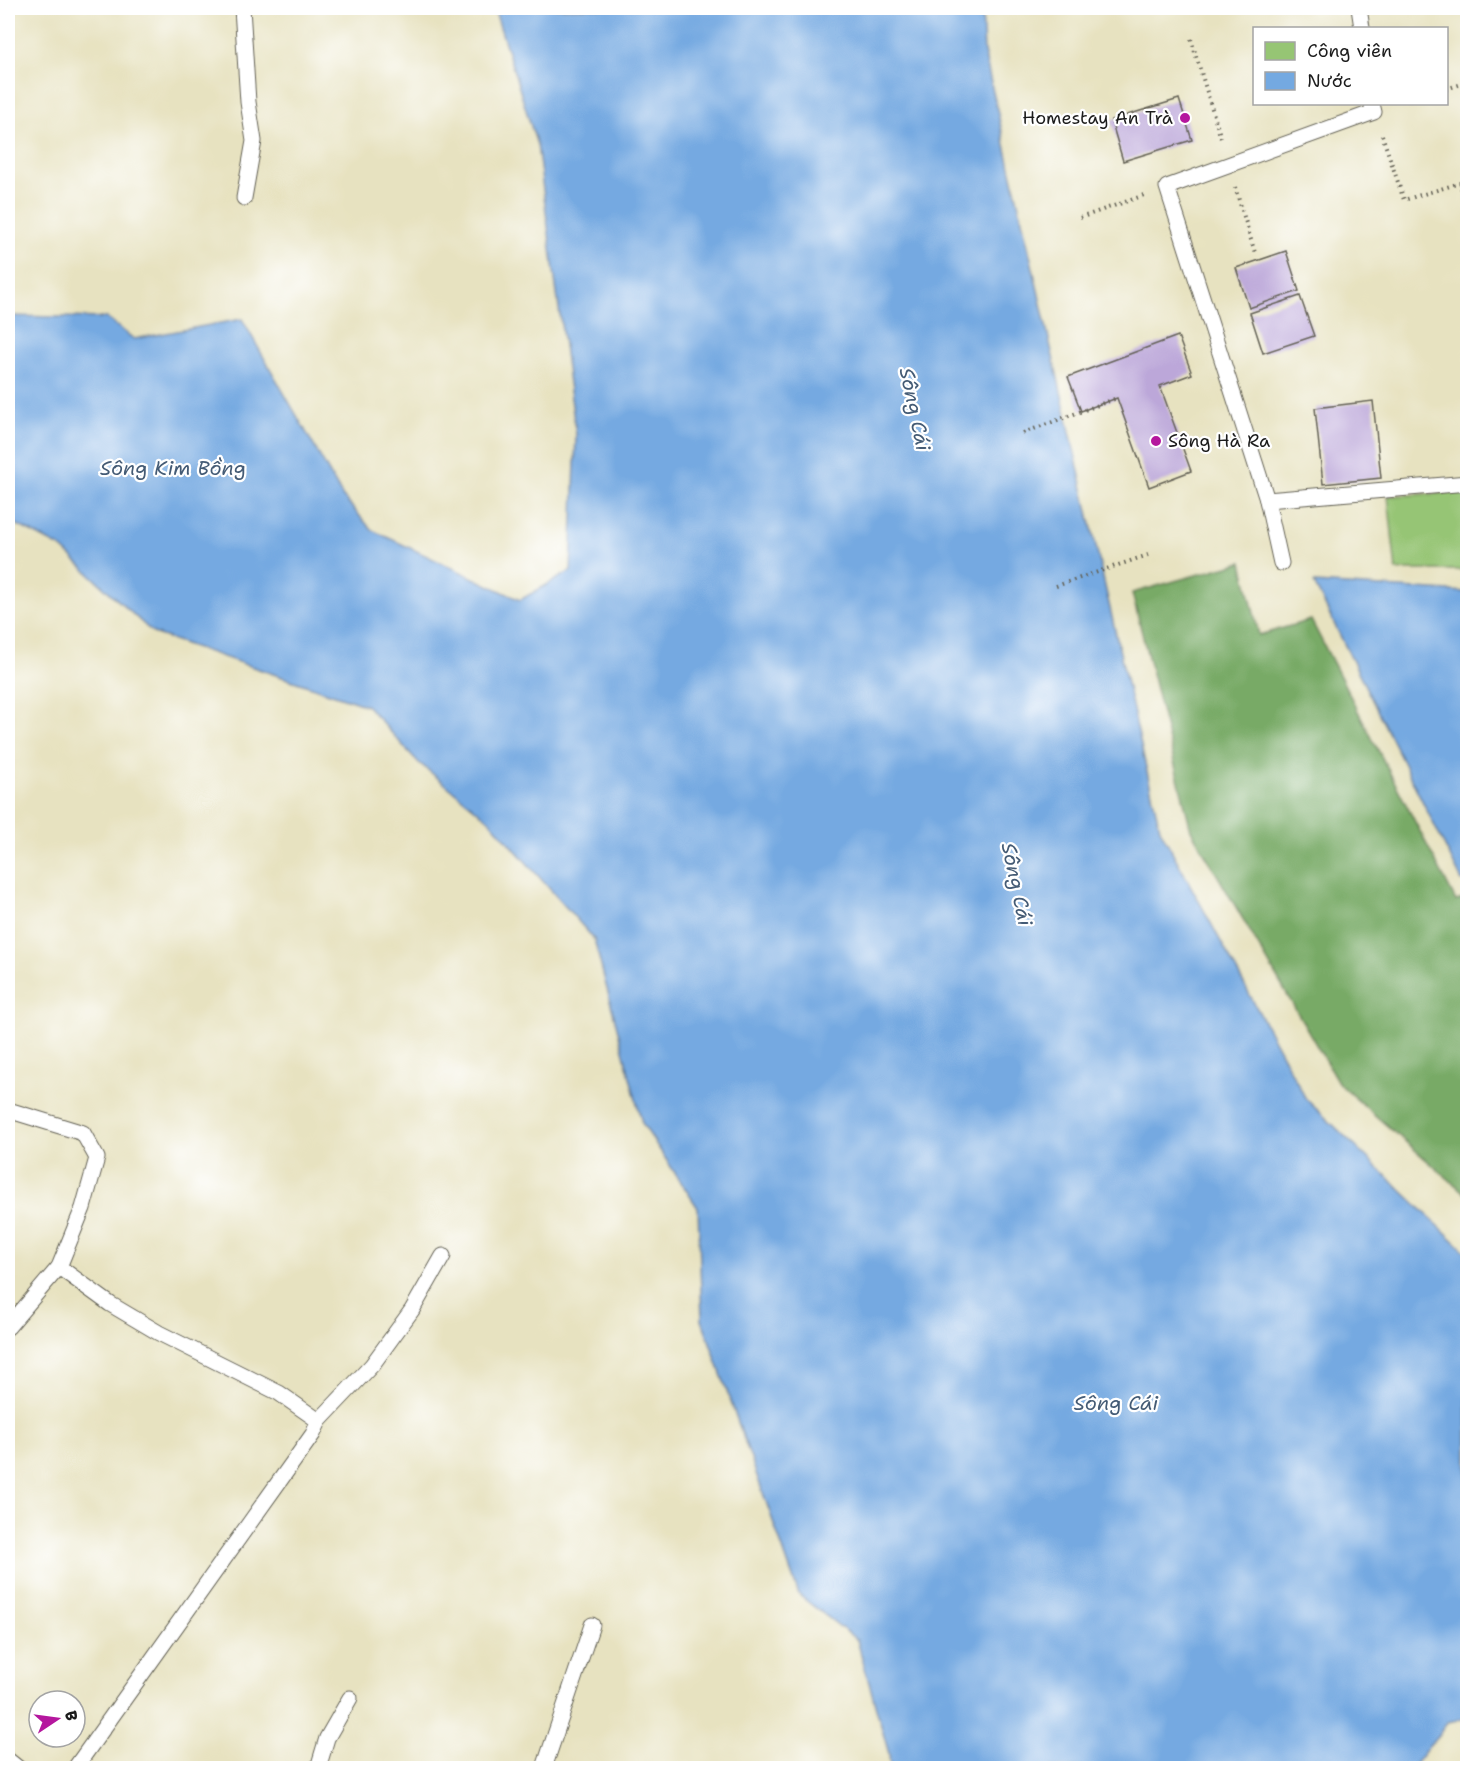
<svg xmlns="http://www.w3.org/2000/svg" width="1475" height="1776" font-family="'Shantell Sans',sans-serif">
<rect width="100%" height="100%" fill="#fff"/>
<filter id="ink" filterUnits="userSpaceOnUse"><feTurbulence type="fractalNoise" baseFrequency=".0167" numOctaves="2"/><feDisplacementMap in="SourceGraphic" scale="12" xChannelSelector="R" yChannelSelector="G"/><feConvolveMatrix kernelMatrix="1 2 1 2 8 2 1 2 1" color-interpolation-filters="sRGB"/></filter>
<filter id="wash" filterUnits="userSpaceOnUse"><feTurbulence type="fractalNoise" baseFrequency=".008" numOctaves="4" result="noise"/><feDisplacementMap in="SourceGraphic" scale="24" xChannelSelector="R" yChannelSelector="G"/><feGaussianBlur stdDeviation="1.35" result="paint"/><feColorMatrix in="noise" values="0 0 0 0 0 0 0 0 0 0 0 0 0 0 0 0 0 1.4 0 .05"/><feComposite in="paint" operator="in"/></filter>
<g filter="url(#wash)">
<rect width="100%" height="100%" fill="#e7e2c0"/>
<path fill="#96c574" stroke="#597048" stroke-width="1.5" d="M1467,492V570H1396L1388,496Z"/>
<path fill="#78aa66" stroke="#4a6341" stroke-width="1.5" d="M1242,562L1259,635L1311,620L1456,901L1467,898V1195L1339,1084L1191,830L1132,593Z"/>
<g fill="#74a9e1" stroke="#48627e" stroke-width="1.5">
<path d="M496,8H982L984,52L1160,829L1306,1099L1467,1253V1718L1448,1722L1412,1768H890L889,1754L857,1640L799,1595L702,1320L698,1208L642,1123L594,939L488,819L418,762L367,706L153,633L62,548L8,520V316L106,318L134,339L242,319L343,497L372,530L520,600L571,571L576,435L537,145L495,11Z"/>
<path d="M1314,583L1467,592V880L1462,881Z"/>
</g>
<g id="blocks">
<g fill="#bca7d9">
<path d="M1179,99L1192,140L1123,161L1111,120Z"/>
<path d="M1286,251L1299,291L1249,308L1236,268Z"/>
<path d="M1300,296L1314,336L1263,353L1250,313Z"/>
<path d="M1178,336L1192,374L1160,386L1191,471L1149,487L1117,398L1081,411L1068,377Z"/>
<path d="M1373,401L1381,478L1323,484L1315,408Z"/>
</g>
</g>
</g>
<g filter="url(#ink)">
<use href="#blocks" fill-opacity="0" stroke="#636155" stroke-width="1.5"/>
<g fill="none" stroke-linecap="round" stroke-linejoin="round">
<defs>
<g id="service">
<path d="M242,8L248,102L254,141L244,198"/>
<path d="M1359,8L1362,28"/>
<path d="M1267,500L1468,483"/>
<path d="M1281,563L1267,500L1167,187L1374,112L1372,104"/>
<path d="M8,1110L83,1133L97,1158L83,1208L59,1267L8,1327"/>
<path d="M59,1267L110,1304L159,1333L279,1393L319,1421L313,1434L75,1768"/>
<path d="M319,1421L372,1365L412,1310L443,1256"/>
<path d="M8,1760L18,1768"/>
<path d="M318,1768L327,1738L350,1698"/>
<path d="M544,1768L592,1625"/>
</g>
</defs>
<use href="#service" stroke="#636155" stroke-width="17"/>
<g stroke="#636155" stroke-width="4" stroke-dasharray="1.5 4.5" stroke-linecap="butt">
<path d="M1191,39L1222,142"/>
<path d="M1446,89L1468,82"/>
<path d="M1382,135L1404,200L1460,183L1468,216"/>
<path d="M1235,187L1255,253"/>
<path d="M1080,218L1147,194"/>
<path d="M1023,433L1117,398"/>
<path d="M1056,586L1148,555"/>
</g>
<use href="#service" stroke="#fff" stroke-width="15"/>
</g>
</g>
<g fill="#b5179e" stroke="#fff" stroke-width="2">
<circle cx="1185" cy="118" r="6"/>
<circle cx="1156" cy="441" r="6"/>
</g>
<g text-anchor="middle" stroke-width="4.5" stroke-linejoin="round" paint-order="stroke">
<g font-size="18" fill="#1c1c1c" stroke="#fff" text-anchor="end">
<text x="1173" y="124">Homestay An Trà</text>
<text x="1168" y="447" text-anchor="start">Sông Hà Ra</text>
</g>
<g font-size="20" font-style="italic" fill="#445b75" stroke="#fff">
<text transform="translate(915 409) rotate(78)" y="7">Sông Cái</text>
<text x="173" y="475">Sông Kim Bồng</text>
<text transform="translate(1017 884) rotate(78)" y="7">Sông Cái</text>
<text x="1116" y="1410">Sông Cái</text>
</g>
</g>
<rect width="1475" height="1776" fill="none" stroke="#fff" stroke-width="30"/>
<rect x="1253" y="27" width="195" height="78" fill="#ffffff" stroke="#a4a4a4" stroke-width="1.5"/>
<rect x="1265" y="42" width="30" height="18" fill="#96c574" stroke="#a4a4a4" stroke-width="1.5"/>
<text x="1307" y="57" font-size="18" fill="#1c1c1c">Công viên</text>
<rect x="1265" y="72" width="30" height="18" fill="#74a9e1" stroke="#a4a4a4" stroke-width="1.5"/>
<text x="1307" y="87" font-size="18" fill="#1c1c1c">Nước</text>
<g transform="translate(57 1719) rotate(77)"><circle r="28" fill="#ffffff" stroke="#a4a4a4" stroke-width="1.5"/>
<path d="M0-4.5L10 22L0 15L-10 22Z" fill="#b5179e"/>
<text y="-9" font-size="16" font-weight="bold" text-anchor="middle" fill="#1c1c1c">B</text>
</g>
</svg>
